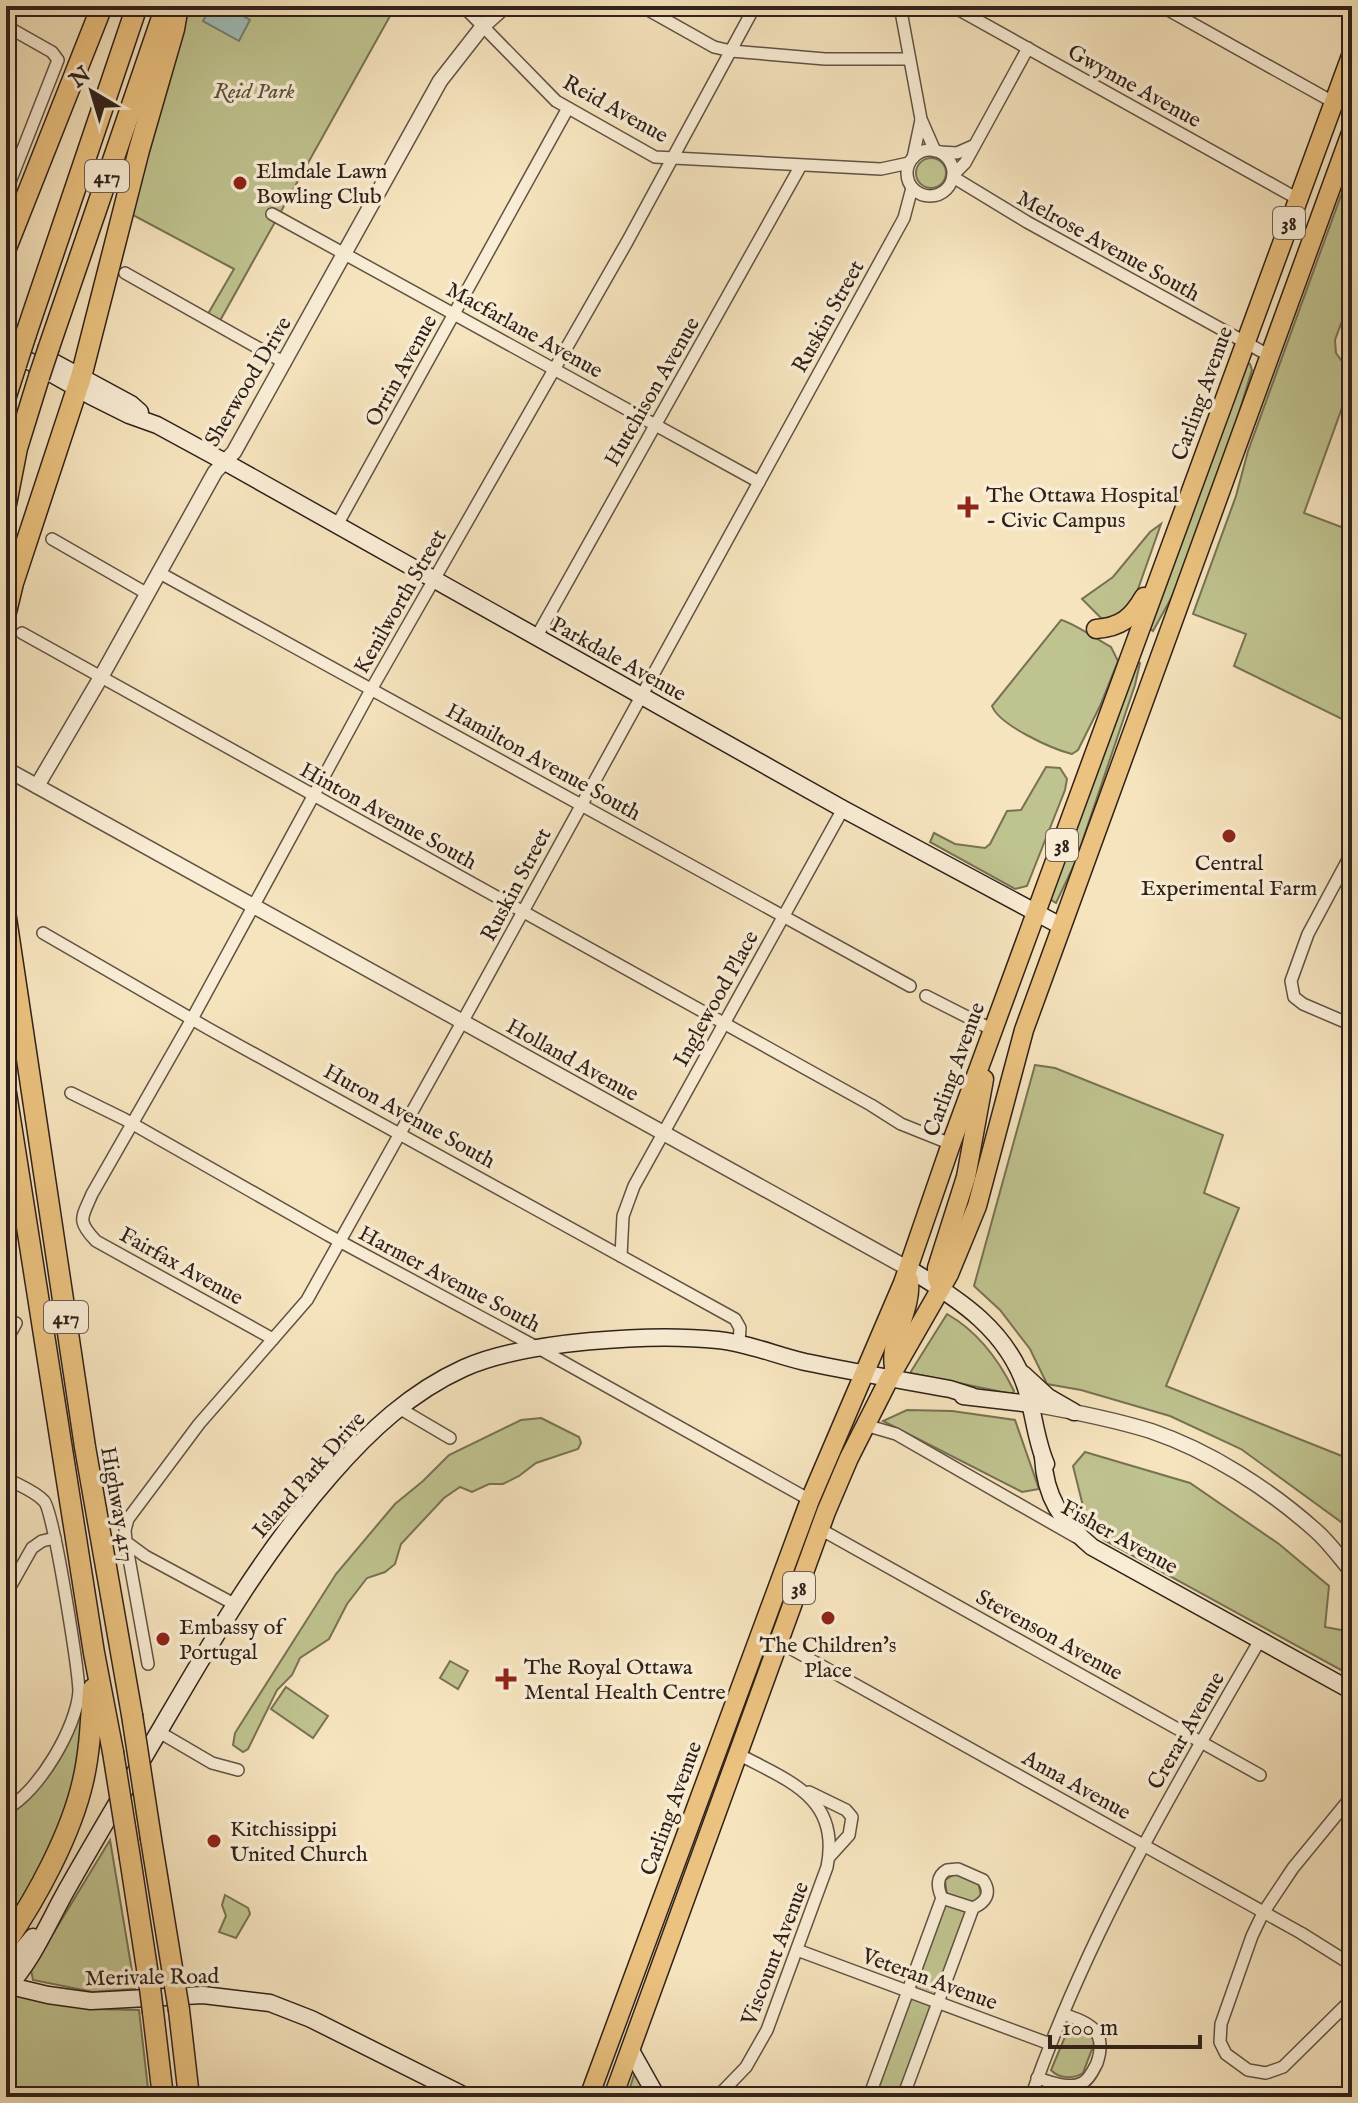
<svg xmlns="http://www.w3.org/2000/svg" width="1358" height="2103" font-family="'IM FELL English',serif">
<rect width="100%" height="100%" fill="#f6e4be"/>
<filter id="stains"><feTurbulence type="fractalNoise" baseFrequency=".0025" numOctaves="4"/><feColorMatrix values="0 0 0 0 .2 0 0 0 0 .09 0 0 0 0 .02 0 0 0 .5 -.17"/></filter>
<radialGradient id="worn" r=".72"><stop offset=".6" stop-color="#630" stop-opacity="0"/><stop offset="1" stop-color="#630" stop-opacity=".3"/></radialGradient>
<g fill="#bfc38f" stroke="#777254" stroke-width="2">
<path d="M190,6H374L377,9L381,6H399L390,16L217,326L205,319L234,269L131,214Z"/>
<circle cx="931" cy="173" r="15"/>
<path d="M1352,165V294L1335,340L1336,353L1341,360L1352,366V380L1304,513L1352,531V724L1234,666L1246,634L1193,614L1236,496L1248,451Z"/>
<path d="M1247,364H1250L1252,370L1231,439L1179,584L1153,631L1150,629Z"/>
<path d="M1161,524L1132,606L1113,618H1101L1082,599L1113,577L1150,532Z"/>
<path d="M1061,620C1072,622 1098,640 1111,647L1118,661L1100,706L1078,750L1072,754C1052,749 999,725 992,706Z"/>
<path d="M1138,662L1140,663L1135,685L1075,863L1056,903L1050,899Z"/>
<path d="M1046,767L1060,768L1067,779L1065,790L1027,886L1015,889L930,842L934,833L955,844L985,848L990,844L1007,811L1021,810Z"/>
<path d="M1035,1065L1055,1068L1223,1135L1204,1193L1239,1208L1166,1386L1352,1460V1530L1241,1449L1170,1416L1081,1390L1047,1384L1030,1349L1000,1310L974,1286Z"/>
<path d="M947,1314C977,1331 999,1360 1014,1391L1012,1394L910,1373Z"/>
<path d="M907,1410L952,1411L1015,1420L1039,1489L1022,1492L883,1421Z"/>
<path d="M541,1418L579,1437L581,1443L578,1449L536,1463L519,1476L503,1484H489L472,1492L460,1487L444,1498L401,1544L395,1564L385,1572L367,1578L347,1604L329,1639L300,1658L292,1675L277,1690L248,1749L243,1752L233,1745L235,1733L336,1574L395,1504L423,1481L449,1455L521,1420Z"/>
<path d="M1085,1452L1190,1483L1279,1544L1329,1586L1325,1627L1341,1630L1352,1625V1676L1104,1540L1085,1514L1073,1466Z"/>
<path d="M450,1661L468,1671L458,1689L440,1678Z"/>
<path d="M286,1687L328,1716L313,1738L271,1709Z"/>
<path d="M76,1702L83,1715L84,1730L67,1817L6,1936V1804L33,1782L63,1732Z"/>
<path d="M110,1840L135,1989L93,1992L33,1980L31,1970Z"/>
<path d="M955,1874L978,1882L981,1895L900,2097H872L947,1896L945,1880Z"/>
<path d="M225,1895L248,1908L250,1914L236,1938L219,1932L226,1916L222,1905Z"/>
<path d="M15,1995L92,2009L139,2010L149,2097H6V2002Z"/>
<path d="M1070,2025L1085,2029L1095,2041L1083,2073C1074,2079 1059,2079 1051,2070Z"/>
<path d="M637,2074L649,2097H627L634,2075Z"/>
</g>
<path fill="#9fbdb9" stroke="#727f79" stroke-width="2" d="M211,6H225L250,20L239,41L203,21Z"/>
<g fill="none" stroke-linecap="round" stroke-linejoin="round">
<defs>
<g id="minor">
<path d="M463,6L556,101L655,157L881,169L909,163"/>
<path d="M641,6L714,47L731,51L825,59H909"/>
<path d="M900,6L921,119L935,151"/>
<path d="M952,6L1298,199"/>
<path d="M1161,6L1333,102"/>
<path d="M6,26L52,52L58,60L6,192"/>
<circle cx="930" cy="173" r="23"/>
<path d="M940,152L957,153L973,146"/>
<path d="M913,158L921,120"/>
<path d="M954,174L965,163L1028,48"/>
<path d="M953,177L1027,222L1270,356"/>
<path d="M272,214L759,482"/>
<path d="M125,273L285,363"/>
<path d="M337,525L568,108"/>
<path d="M52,539L146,593"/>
<path d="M158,572L910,986"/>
<path d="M22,633L871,1105L901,1124L951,1144"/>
<path d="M537,636L800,167"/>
<path d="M1352,852L1308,934L1291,981L1294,997L1303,1004L1352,1025"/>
<path d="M43,933L209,1029L735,1319L740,1328L739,1343"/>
<path d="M926,996L993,1030"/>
<path d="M71,1093L124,1119L328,1235L540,1349L810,1500"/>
<path d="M621,1256L623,1216L634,1186L843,809"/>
<path d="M273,1339L96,1241C76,1220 82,1218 92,1194L192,1019L372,688L627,242L755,6"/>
<path d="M6,1341L16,1323"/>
<path d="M399,1408L450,1438"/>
<path d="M865,1425L896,1434L1076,1537"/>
<path d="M6,1478C18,1485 35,1491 44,1501C54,1511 78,1669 79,1691C77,1727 38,1793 6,1809"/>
<path d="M820,1529L1260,1775"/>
<path d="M126,1542L145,1556L234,1604"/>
<path d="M6,1594L32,1548L42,1541L55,1538"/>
<path d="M779,1642L1301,1933L1352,1965"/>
<path d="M148,1664L126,1542L125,1530L128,1519L199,1424L307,1300L470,1008L904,218L912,188"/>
<path d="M159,1732L212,1763L238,1770"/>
<path d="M809,1792L846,1810L852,1817L849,1835L830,1856"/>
<path d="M1352,1796L1293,1868L1263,1913L1252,1936L1221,2024L1220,2042L1226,2054L1248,2070L1266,2073L1283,2067L1352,1999"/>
<path d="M942,1898L973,1908"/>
<path d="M797,1950L1050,2044"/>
<path d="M1037,2078C1049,2081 1069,2090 1082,2083C1089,2080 1094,2069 1097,2063C1108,2030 1089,2023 1063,2014"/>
<path d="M717,2097L746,2067L767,2030L827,1867C841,1798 789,1781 738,1754"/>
<path d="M869,2097L942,1898C937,1887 936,1876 947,1870L958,1869L983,1880C992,1893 986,1902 973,1908L903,2097"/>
<path d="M1031,2097C1087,1935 1174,1788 1260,1640"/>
</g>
<g id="tertiary">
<path d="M6,769L909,1269"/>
<path d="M37,786L101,677L215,472L234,452L440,81L483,26L505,6"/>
<path d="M1031,1404C1071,1411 1112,1419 1151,1431C1210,1451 1269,1489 1315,1530C1329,1542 1340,1558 1352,1572"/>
</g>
<g id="secondary">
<path d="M6,348L91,396L129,415L157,425L225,462L843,809L1061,926"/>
<path d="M46,358L131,404L140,412"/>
<path d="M909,1269C959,1299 1009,1331 1027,1391C1034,1415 1036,1441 1046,1464"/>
<path d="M1023,1374L1048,1397L1074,1412"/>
<path d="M963,1396L1031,1404"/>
<path d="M1043,1457C1045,1497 1061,1521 1092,1547L1352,1691"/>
<path d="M6,1969L33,1937"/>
<path d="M6,1985L48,1995L91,2001L203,1995L270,2003L311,2019L467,2097"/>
<path d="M6,1989C33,1960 47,1925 66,1891C89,1850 113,1810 137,1769C198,1666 251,1566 331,1475C369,1431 411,1392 464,1368C524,1341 653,1333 718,1340C748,1343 775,1355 805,1362C853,1372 901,1380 950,1389L972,1396"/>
<path d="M630,2049L657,2097"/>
</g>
<g id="primary">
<path d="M1096,629C1121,627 1132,618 1144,597"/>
<path d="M941,1288L937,1278V1268L966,1177L984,1079"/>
<path d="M894,1367C889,1338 912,1311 909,1280"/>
<path d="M894,1370L949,1274L977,1206L1024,1030L1352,130"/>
<path d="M589,2097L810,1500L903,1283L951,1144L1352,53"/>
<path d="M613,2097L826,1512L849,1458L890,1377"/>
</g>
<g id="motorway">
<path d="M6,248L102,6"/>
<path d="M26,334L137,6"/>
<path d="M49,347L166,6"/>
<path d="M6,396L16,365"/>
<path d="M6,504L17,448L39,377"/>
<path d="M6,612L13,583L81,377L139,150L174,29L178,6"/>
<path d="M6,918L85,1447L132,1715"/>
<path d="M6,1093L94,1653L113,1752"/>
<path d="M151,1839L175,1986"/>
<path d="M130,1858L150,1988"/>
<path d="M6,1942C37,1897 71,1834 83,1781C90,1751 91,1720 93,1689"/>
<path d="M179,2010L189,2097"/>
<path d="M153,2012L163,2097"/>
</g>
</defs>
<use href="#minor" stroke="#615243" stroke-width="14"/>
<use href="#tertiary" stroke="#615243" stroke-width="17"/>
<use href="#secondary" stroke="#2f211a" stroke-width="19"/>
<use href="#primary" stroke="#2f211a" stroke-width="21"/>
<use href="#motorway" stroke="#2f211a" stroke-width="23"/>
<use href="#minor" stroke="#f9edd5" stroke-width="11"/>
<use href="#tertiary" stroke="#f9edd5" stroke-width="14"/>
<use href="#secondary" stroke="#f9edd5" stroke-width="16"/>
<use href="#primary" stroke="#ebc27f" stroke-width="18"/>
<use href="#motorway" stroke="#ebc27f" stroke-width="20"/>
<defs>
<g id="motorway-bridge">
<path d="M16,365L26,334"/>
<path d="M39,377L49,347"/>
<path d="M132,1715L151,1839"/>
<path d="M113,1752L130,1858"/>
<path d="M175,1986L179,2010"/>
<path d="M150,1988L153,2012"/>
</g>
</defs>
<use href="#motorway-bridge" stroke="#2f211a" stroke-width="23" stroke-linecap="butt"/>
<use href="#motorway-bridge" stroke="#ebc27f" stroke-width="20"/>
</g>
<g fill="#8f2418" stroke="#f9edd5" stroke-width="3">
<circle cx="240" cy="183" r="8"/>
<path d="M964 495h8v8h8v8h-8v8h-8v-8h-8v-8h8z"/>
<circle cx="1229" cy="836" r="8"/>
<circle cx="828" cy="1618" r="8"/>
<circle cx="163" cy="1639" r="8"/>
<path d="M502 1667h8v8h8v8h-8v8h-8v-8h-8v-8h8z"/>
<circle cx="214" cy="1841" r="8"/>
</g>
<g text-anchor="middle" stroke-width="7" stroke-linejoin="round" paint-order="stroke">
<g fill="#f9edd5" stroke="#6c5e52" stroke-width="2">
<rect x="85" y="160" width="44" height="32" rx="6"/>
<rect x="1273" y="207" width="32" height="32" rx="6"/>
<rect x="1046" y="829" width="32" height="32" rx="6"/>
<rect x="44" y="1301" width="44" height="32" rx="6"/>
<rect x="783" y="1572" width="32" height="32" rx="6"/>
</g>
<g font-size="20" font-weight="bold" fill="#2f211a">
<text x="107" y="183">417</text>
<text x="1289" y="230">38</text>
<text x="1062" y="852">38</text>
<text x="66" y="1324">417</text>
<text x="799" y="1595">38</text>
</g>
<g font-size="22" fill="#2f211a" stroke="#f9edd5">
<text transform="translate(1135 85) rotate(29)" y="8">Gwynne Avenue</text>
<text transform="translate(616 108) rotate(29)" y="8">Reid Avenue</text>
<text transform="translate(1109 245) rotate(29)" y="8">Melrose Avenue South</text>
<text transform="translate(827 316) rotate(-61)" y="8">Ruskin Street</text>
<text transform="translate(525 329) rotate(29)" y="8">Macfarlane Avenue</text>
<text transform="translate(400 370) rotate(-61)" y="8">Orrin Avenue</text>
<text transform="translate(247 381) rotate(-59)" y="8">Sherwood Drive</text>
<text transform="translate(651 391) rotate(-60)" y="8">Hutchison Avenue</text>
<text transform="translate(1201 393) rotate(-70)" y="8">Carling Avenue</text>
<text transform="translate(399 601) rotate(-60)" y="8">Kenilworth Street</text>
<text transform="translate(619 658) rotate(29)" y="8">Parkdale Avenue</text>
<text transform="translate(544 761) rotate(29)" y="8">Hamilton Avenue South</text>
<text transform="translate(389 815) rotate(29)" y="8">Hinton Avenue South</text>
<text transform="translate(515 884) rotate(-62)" y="8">Ruskin Street</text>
<text transform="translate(715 998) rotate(-61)" y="8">Inglewood Place</text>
<text transform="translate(573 1059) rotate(29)" y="8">Holland Avenue</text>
<text transform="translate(953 1069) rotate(-70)" y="8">Carling Avenue</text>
<text transform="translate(410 1115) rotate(29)" y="8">Huron Avenue South</text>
<text transform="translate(182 1265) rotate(29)" y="8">Fairfax Avenue</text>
<text transform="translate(450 1278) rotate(28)" y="8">Harmer Avenue South</text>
<text transform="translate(308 1474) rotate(-49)" y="8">Island Park Drive</text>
<text transform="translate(119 1504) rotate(80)" y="8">Highway 417</text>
<text transform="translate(1120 1536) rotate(29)" y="8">Fisher Avenue</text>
<text transform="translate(1050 1634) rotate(29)" y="8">Stevenson Avenue</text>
<text transform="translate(1185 1730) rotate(-60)" y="8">Crerar Avenue</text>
<text transform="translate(1077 1784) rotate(29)" y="8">Anna Avenue</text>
<text transform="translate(670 1808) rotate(-70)" y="8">Carling Avenue</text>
<text transform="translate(774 1953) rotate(-69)" y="8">Viscount Avenue</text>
<text transform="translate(152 1976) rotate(-1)" y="8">Merivale Road</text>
<text transform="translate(930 1978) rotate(20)" y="8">Veteran Avenue</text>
</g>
<g font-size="22" font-style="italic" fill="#5a523d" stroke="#f9edd5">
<text x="254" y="98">Reid Park</text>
</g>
<g font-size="22" fill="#2f211a" stroke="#f9edd5" text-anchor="start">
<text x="256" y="178">Elmdale Lawn<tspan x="256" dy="25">Bowling Club</tspan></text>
<text x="986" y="502">The Ottawa Hospital<tspan x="986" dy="25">- Civic Campus</tspan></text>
<text x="1229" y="870" text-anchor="middle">Central<tspan x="1229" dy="25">Experimental Farm</tspan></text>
<text x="179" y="1634">Embassy of<tspan x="179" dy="25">Portugal</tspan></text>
<text x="828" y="1652" text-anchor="middle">The Children's<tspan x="828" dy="25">Place</tspan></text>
<text x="524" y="1674">The Royal Ottawa<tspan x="524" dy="25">Mental Health Centre</tspan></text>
<text x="230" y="1836">Kitchissippi<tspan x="230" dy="25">United Church</tspan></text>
</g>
</g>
<rect width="1358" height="2103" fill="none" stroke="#f6e4be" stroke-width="32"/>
<rect x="8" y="8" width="1342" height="2087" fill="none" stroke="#2f211a" stroke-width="4"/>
<rect x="16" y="16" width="1326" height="2071" fill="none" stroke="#2f211a" stroke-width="2"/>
<g transform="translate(92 92) rotate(322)" stroke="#f9edd5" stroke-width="6" paint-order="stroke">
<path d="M0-6L14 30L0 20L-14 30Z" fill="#2f211a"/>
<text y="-12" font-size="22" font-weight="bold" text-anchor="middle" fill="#2f211a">N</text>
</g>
<path d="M1050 2035v12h150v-12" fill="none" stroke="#2f211a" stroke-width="4"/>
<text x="1062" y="2035" font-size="24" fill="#2f211a" stroke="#f9edd5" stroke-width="6" paint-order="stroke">100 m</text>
<rect width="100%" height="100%" filter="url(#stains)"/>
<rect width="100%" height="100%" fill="url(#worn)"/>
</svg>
